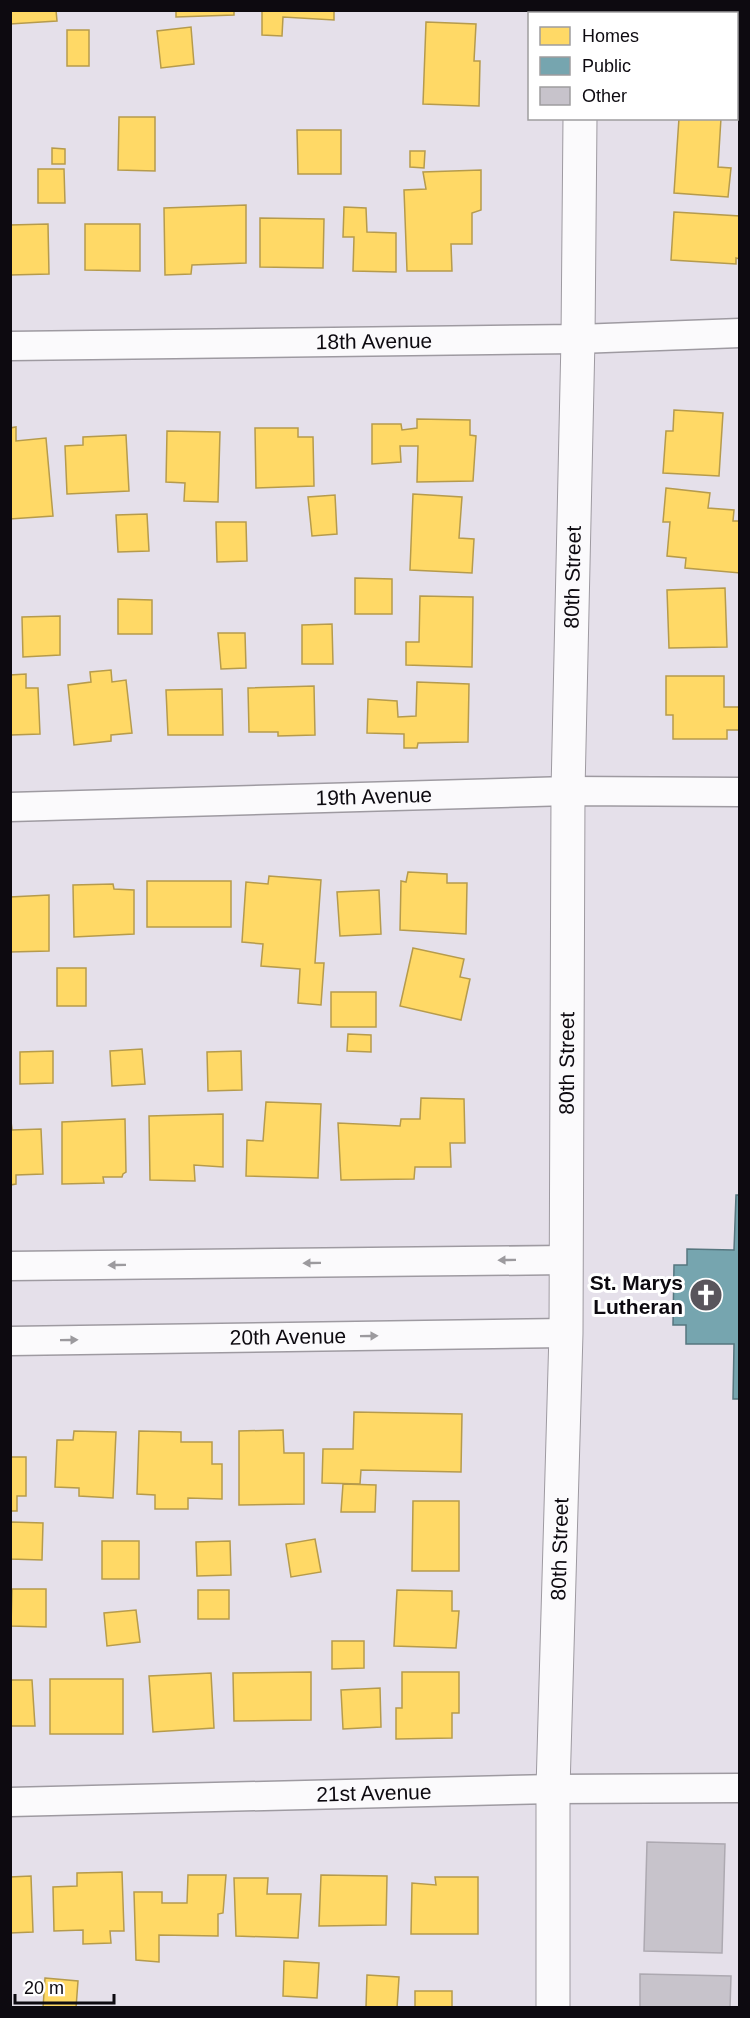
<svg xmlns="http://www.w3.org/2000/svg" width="750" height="2018" font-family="Arial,sans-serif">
<rect width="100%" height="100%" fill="#e5e0ea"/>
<g fill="#ffd966" stroke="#b69b4c" stroke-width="1.5">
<path d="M10,10H56L57,21L10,24Z"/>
<path d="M176,10H234V15L176,17Z"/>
<path d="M262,10H334V20L283,17L282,36L262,35Z"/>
<path d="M426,22L476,24L474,61H480L479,106L423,104Z"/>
<path d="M191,27L194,64L161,68L157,31Z"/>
<rect x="67" y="30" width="22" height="36"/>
<path d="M119,117H155V171L118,170Z"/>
<path d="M679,118H721L718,167L731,168L728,197L674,193Z"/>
<path d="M297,130H341V174H298Z"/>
<path d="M52,148L65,149V164H52Z"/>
<path d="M410,151H425L424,168L410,167Z"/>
<path d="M38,169H64L65,203H38Z"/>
<path d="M481,170V210L472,213V244H451L452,271H407L404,190L426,189L423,172Z"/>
<path d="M246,205V263L192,265L191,274L165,275L164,208Z"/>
<path d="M344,207L366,208L367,232L396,233V272L353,271L354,237H343Z"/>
<path d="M674,212L740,216V259L736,258V264L671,260Z"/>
<path d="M260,218L324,219L323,268L260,267Z"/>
<path d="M48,224L49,274L10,275V225Z"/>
<path d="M85,224H140V271L85,270Z"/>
<path d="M674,410L723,413L719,476L663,473L666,431H673Z"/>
<path d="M417,419L470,420V435L476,436L473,481L417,482L418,446H400L401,462L372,464V424H401L402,430L417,428Z"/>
<path d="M16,427V441L46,438L53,516L10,519V428Z"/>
<path d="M255,428H298V437H313L314,486L256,488Z"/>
<path d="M167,431L220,432L218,502L184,501L185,483L166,482Z"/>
<path d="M126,435L129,491L67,494L65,446L83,445V437Z"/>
<path d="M666,488L710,493L708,508L734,510L733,521H740V573L685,568L686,558L667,556L670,522H663Z"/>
<path d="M413,494L462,497L459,538L474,539L472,573L410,570Z"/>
<path d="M335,495L337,534L312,536L308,497Z"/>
<path d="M147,514L149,551L118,552L116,515Z"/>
<path d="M216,522H246L247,561L217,562Z"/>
<path d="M355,578L392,579V614H355Z"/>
<path d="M725,588L727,647L669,648L667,590Z"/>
<path d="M420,596L473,597L472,667L406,665V642H419Z"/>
<path d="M118,599L152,600V634H118Z"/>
<path d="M60,616V655L23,657L22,617Z"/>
<path d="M332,624L333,664H302V625Z"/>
<path d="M218,633H245L246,668L221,669Z"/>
<path d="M111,670L112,682L126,680L132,733L111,735V741L74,745L68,685L91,682L90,672Z"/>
<path d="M26,674V688H38L40,734L11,735L10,742V675Z"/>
<path d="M666,676H724V707H740V730H727V739H673V715H666Z"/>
<path d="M417,682L469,684L468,742L418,743L417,748H404V734L367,733L368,699L397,701L398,717L416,716Z"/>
<path d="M314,686L315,735L278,736V732H249L248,688Z"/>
<path d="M222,689L223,735H168L166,690Z"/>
<path d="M408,872L447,874V883H467L466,934L400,930L401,881L406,882Z"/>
<path d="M269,876L321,880L315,963H324L321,1005L298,1003L300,969L261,966L263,944L242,942L246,882L268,884Z"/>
<rect x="147" y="881" width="84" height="46"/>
<path d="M113,884L114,889L134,890V934L74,937L73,885Z"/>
<path d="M379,890L381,934L340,936L337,892Z"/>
<path d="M49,895V951L10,952V897Z"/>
<path d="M413,948L464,959L460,977L470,979L461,1020L400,1006Z"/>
<rect x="57" y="968" width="29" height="38"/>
<rect x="331" y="992" width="45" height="35"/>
<path d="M348,1034L371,1035V1052L347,1051Z"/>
<path d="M142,1049L145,1084L112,1086L110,1051Z"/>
<path d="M53,1051V1083L20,1084V1052Z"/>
<path d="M241,1051L242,1090L208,1091L207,1052Z"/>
<path d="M421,1098L464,1099L465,1143H450L451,1167H415L414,1179L341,1180L338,1123L400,1126L401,1119H420Z"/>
<path d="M266,1102L321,1104L318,1178L246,1176L247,1140L263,1141Z"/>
<path d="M10,1112L12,1130L41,1129L43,1174L16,1175V1184L10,1185Z"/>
<path d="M223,1114V1167L194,1165L195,1181L150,1180L149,1116Z"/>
<path d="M125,1119L126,1172L123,1174L122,1177H103L104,1183L62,1184V1122Z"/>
<path d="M354,1412L462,1414L461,1472L361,1470L360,1484L322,1483L323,1449H353Z"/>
<path d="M283,1430L284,1453H304V1504L239,1505V1431Z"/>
<path d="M74,1431L116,1432L113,1498L79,1496V1488L55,1487L57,1440H73Z"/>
<path d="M139,1431L181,1432V1442H212V1464H222V1499L188,1498V1509H155V1495L137,1494Z"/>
<path d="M10,1457H26V1496H17V1511H10Z"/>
<path d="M343,1484L376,1485L375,1512H341Z"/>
<path d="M413,1501H459V1571H412Z"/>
<path d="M11,1522L43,1523L42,1560L10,1559Z"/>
<path d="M315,1539L321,1572L291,1577L286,1544Z"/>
<rect x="102" y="1541" width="37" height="38"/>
<path d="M230,1541L231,1575L197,1576L196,1542Z"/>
<path d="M12,1589H46V1627L11,1626Z"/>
<rect x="198" y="1590" width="31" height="29"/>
<path d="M397,1590L452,1591V1611H459L456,1648L394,1646Z"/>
<path d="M136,1610L140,1642L107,1646L104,1613Z"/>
<path d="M332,1641H364V1668L332,1669Z"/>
<path d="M311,1672V1720L234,1721L233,1673Z"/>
<path d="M402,1672H459V1713H452V1738L396,1739V1708H402Z"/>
<path d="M211,1673L214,1728L153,1732L149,1676Z"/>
<rect x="50" y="1679" width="73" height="55"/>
<path d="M10,1680H32L35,1726H10Z"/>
<path d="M380,1688L381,1727L343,1729L341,1690Z"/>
<path d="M122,1872L124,1931H110L111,1943L83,1944V1930L54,1931L53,1887L77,1886V1873Z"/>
<path d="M188,1875H226L223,1913L218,1914V1936L159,1935V1962L136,1960L134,1892H162V1903H187Z"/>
<path d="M321,1875L387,1876L386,1925L319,1926Z"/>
<path d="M31,1876L33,1932L10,1933V1877Z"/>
<path d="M435,1877H478V1934H411L412,1883L436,1885Z"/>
<path d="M234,1878H268L267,1894H301L298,1938L236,1936Z"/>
<path d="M284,1961L319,1963L317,1998L283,1996Z"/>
<path d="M367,1975L399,1977L397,2008L366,2007Z"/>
<path d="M45,1978L78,1981L76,2008H43Z"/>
<rect x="415" y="1991" width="37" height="17"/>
</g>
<path fill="#76a5af" stroke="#56767f" stroke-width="1.5" d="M736,1195H740V1399H733L734,1344H686V1325H673L674,1265H687V1249L734,1250Z"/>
<g fill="#c7c3cb" stroke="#ada9b1" stroke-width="1.5">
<path d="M647,1842L725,1844L722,1953L644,1951Z"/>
<path d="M640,1974L731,1976L730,2008H640Z"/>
</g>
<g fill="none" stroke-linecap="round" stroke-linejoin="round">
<defs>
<g id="street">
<path id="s1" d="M10,346L578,339L740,333"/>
<path id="s2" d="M10,807L568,791L740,792"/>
<path d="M10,1266L566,1260"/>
<path id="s3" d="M10,1341L566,1333"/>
<path id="s4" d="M10,1802L553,1789L740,1788"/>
</g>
<g id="secondary">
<path d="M581,14V10"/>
<path id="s5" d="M553,2008V1789L566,1333L568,791L578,339L580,118"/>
</g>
</defs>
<use href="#street" stroke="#9e9aa1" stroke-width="31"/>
<use href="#secondary" stroke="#9e9aa1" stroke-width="35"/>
<use href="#street" stroke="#fbfafc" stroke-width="28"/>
<use href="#secondary" stroke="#fbfafc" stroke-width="33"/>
</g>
<defs><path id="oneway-solid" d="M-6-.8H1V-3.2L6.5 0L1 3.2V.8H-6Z" transform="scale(1.5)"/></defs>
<g fill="#9c9a9e">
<use href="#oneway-solid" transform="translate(507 1260) rotate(179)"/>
<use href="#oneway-solid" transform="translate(312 1263) rotate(179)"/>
<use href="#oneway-solid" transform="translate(117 1265) rotate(179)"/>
<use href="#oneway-solid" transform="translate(369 1336) rotate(-1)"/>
<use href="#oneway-solid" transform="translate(69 1340) rotate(-1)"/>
</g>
<defs>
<symbol id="church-disc" viewBox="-11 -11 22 22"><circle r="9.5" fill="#59555c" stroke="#fff"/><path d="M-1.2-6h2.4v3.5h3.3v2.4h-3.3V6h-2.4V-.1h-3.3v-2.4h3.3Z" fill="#fff"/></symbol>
</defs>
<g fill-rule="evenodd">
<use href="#church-disc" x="687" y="1276" width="38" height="38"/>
</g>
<g text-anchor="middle" stroke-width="6" stroke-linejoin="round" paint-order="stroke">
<g font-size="21" fill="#0d0a10" stroke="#fff">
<text dy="7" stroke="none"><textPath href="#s1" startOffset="364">18th Avenue</textPath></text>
<text dy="7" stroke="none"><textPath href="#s5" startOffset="1431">80th Street</textPath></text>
<text dy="7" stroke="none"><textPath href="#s2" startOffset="364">19th Avenue</textPath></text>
<text dy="7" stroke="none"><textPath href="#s5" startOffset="945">80th Street</textPath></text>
<text dy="7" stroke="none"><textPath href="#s3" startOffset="278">20th Avenue</textPath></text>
<text dy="7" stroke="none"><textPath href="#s5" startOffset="459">80th Street</textPath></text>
<text dy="7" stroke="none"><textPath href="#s4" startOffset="364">21st Avenue</textPath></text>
</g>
<g font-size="21" font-weight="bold" fill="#0d0a10" stroke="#fff" text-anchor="end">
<text x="683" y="1290">St. Marys<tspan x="683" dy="24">Lutheran</tspan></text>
</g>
</g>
<rect width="750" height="2018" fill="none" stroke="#0d0a10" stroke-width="24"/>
<rect x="528" y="12" width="210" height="108" fill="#ffffff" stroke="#9e9d9f" stroke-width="1.5"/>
<rect x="540" y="27" width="30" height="18" fill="#ffd966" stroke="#9e9d9f" stroke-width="1.5"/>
<text x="582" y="42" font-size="18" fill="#0d0a10">Homes</text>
<rect x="540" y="57" width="30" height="18" fill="#76a5af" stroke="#9e9d9f" stroke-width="1.5"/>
<text x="582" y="72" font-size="18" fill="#0d0a10">Public</text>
<rect x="540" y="87" width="30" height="18" fill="#c7c3cb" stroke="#9e9d9f" stroke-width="1.5"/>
<text x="582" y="102" font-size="18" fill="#0d0a10">Other</text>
<path d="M15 1994v9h99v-9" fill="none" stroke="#0d0a10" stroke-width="3"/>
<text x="24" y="1994" font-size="18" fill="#0d0a10" stroke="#ffffff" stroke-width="4.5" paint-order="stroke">20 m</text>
</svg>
